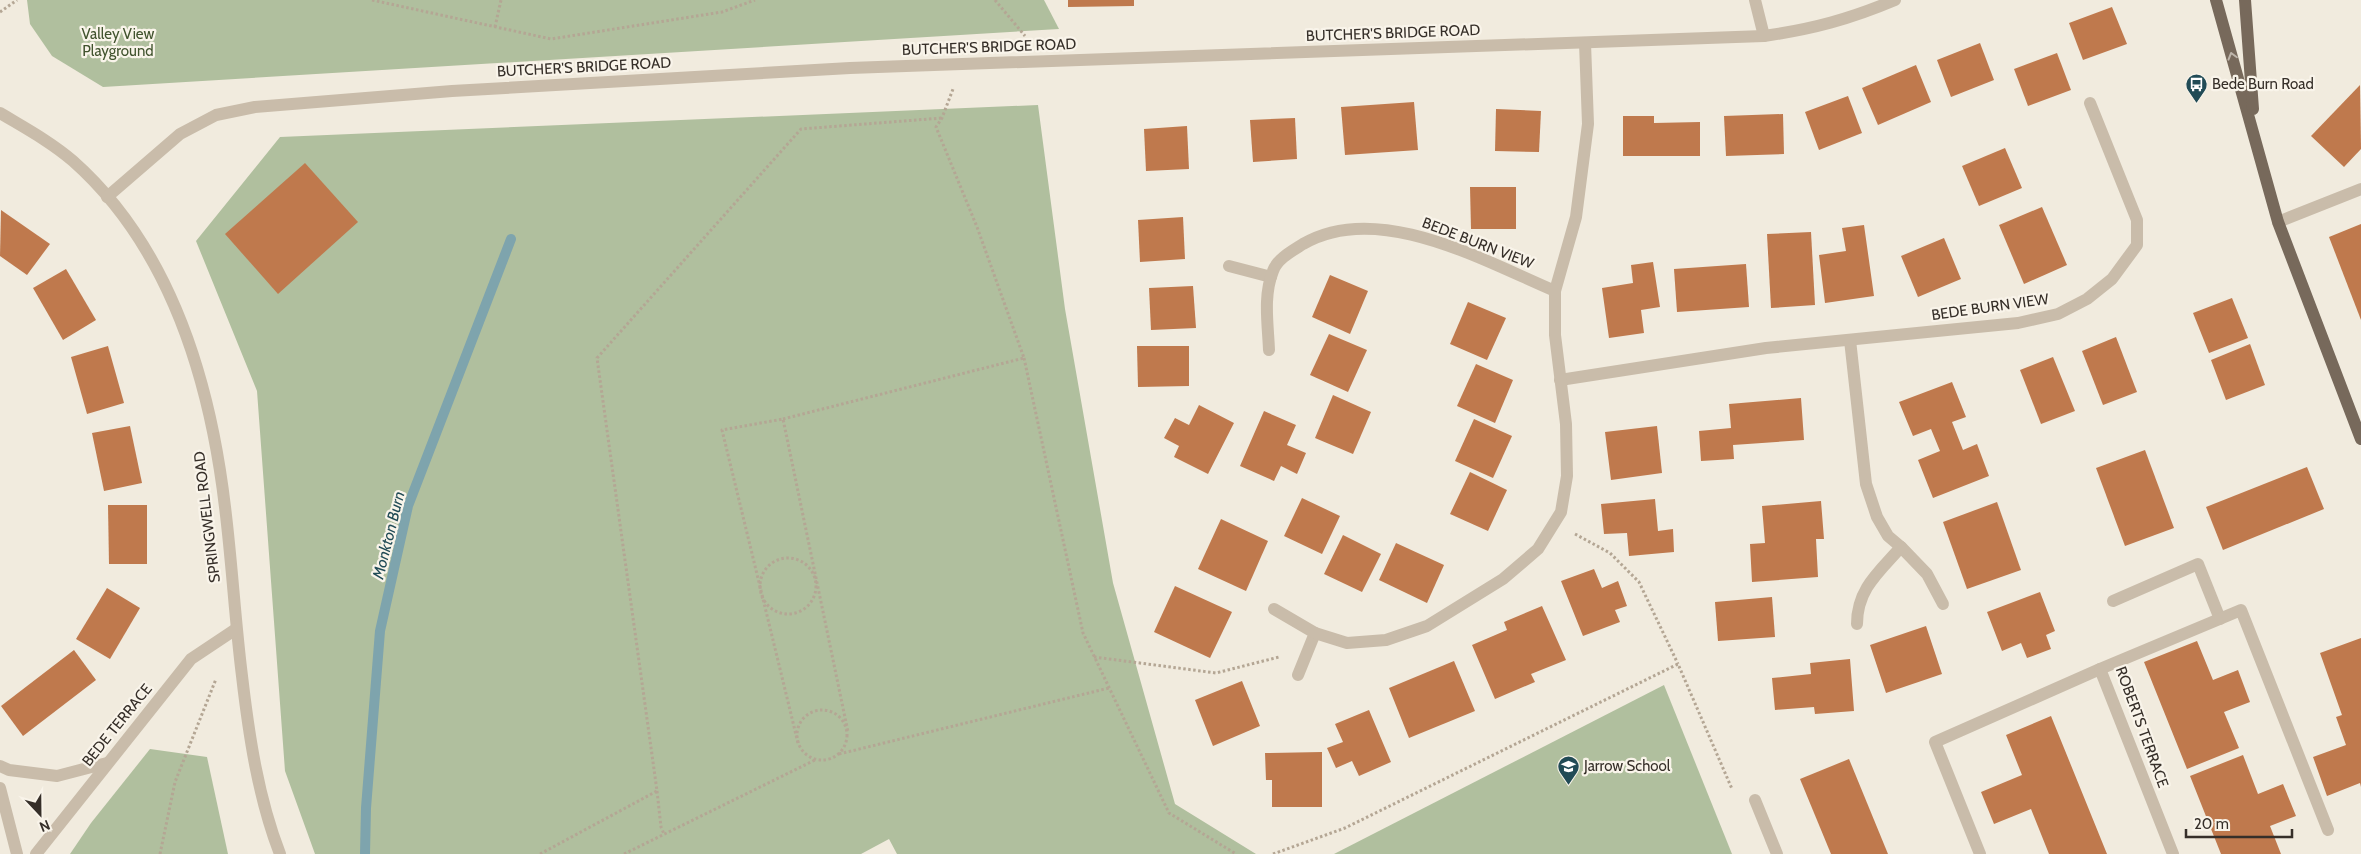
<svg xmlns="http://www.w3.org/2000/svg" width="2361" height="854" font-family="Cabin,sans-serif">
<rect width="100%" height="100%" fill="#f1ebde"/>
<g fill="#b0bf9e">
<path d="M27,0H1044L1059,29L103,87L52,56L30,24Z"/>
<path d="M1038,105L1065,309L1113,583L1175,804L1256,854H897L889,839L861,854H315L285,771L257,391L196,241L280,137Z"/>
<path d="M1664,685L1732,854H1334Z"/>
<path d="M150,749L207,757L228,854H70L91,823Z"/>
</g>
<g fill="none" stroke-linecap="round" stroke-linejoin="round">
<path stroke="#7ea4ad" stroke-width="10" d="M365,854L366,808L380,631L408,506L511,239"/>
</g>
<g fill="#bf794d">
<path d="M1068,0H1134V6L1068,7Z"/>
<path d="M2112,7L2127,44L2083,60L2069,23Z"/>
<path d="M1980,43L1994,80L1951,97L1937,60Z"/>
<path d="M2057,53L2071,90L2028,106L2014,69Z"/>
<path d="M1916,65L1931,102L1878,125L1862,88Z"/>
<path d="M2360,85L2361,149L2344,167L2311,136Z"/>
<path d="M1848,96L1862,133L1819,150L1805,112Z"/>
<path d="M1414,102L1418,150L1345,155L1341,107Z"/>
<path d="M1496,109L1541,111L1539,152L1495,151Z"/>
<path d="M1783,114L1784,154L1726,156L1724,116Z"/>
<path d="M1623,116H1654V123L1700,122V156H1623Z"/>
<path d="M1295,118L1297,159L1253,162L1250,120Z"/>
<path d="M1187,126L1189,169L1146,171L1144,129Z"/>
<path d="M2005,148L2022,188L1979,206L1962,166Z"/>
<path d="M305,163L358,222L278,294L225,234Z"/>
<path d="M1470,187H1516V229H1471Z"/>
<path d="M2042,207L2067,265L2024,284L1999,225Z"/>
<path d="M1,210L50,244L27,275L0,256Z"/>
<path d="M1183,217L1185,259L1140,262L1138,220Z"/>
<path d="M2361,224V320L2329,237Z"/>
<path d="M1864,225L1874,296L1825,303L1819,255L1846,251L1842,228Z"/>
<path d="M1811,232L1815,305L1771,308L1767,234Z"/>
<path d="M1944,238L1961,279L1918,297L1901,256Z"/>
<path d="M1653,262L1660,307L1641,310L1644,333L1609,338L1602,288L1633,283L1631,265Z"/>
<path d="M1746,264L1749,307L1677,312L1674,269Z"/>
<path d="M66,269L96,320L63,340L33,288Z"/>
<path d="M1330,275L1368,291L1350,334L1312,317Z"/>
<path d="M1193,286L1196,328L1151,330L1149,288Z"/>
<path d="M2232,298L2248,338L2209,353L2193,313Z"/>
<path d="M1468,302L1506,318L1487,360L1450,344Z"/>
<path d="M1329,334L1367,350L1348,392L1310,375Z"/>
<path d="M2116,337L2137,392L2103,405L2082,351Z"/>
<path d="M2250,344L2265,385L2226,400L2211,360Z"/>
<path d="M108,346L124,403L87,414L71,357Z"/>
<path d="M1137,346H1189V386L1138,387Z"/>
<path d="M2053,357L2075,411L2041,424L2020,370Z"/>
<path d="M1476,364L1513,380L1495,423L1457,406Z"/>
<path d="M1952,382L1966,417L1952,422L1963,450L1977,444L1989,476L1933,498L1918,460L1940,451L1931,429L1913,436L1899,402Z"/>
<path d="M1333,395L1371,412L1353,454L1315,438Z"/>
<path d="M1801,398L1804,440L1733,445L1734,459L1701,461L1699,431L1731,428L1729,404Z"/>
<path d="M1199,405L1234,423L1208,474L1174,457L1179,446L1164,438L1175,418L1189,425Z"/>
<path d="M1264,411L1296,425L1287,445L1306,453L1297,474L1281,466L1274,481L1240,466Z"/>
<path d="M1474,419L1512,436L1493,478L1455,461Z"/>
<path d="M130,426L142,483L104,491L92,433Z"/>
<path d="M1657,426L1662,473L1611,480L1605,432Z"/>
<path d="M2145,450L2174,528L2125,546L2096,468Z"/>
<path d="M2307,467L2324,509L2223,550L2206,507Z"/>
<path d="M1470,472L1507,490L1488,531L1450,514Z"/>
<path d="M1302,498L1340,516L1322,554L1284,536Z"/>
<path d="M1655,499L1658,531L1673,529L1674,552L1629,556L1627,533L1604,534L1601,504Z"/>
<path d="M1821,501L1824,539H1816L1818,577L1752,582L1750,544L1765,543L1762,506Z"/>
<path d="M1997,502L2021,570L1967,589L1943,522Z"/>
<path d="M108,505H147V564H109Z"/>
<path d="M1221,519L1268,541L1246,591L1198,569Z"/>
<path d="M1343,535L1381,554L1362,592L1324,574Z"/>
<path d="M1396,543L1444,565L1427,603L1379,580Z"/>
<path d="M1594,569L1602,588L1618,581L1627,606L1615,610L1620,622L1583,636L1561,581Z"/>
<path d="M1175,586L1232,612L1210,658L1154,632Z"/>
<path d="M107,588L140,608L110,659L76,639Z"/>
<path d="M2040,592L2055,631L2046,635L2051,649L2027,658L2021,643L2002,651L1987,612Z"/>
<path d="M1772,597L1775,637L1718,641L1715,602Z"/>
<path d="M1542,606L1566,660L1531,674L1535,682L1495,699L1472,645L1507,630L1504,622Z"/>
<path d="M1926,626L1942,674L1886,693L1870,645Z"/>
<path d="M2361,638V787L2360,783L2327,796L2313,757L2346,745L2336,717L2342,715L2320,653Z"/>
<path d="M2197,641L2213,680L2238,670L2250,702L2224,712L2239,748L2187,769L2144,662Z"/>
<path d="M74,650L96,680L23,736L1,706Z"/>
<path d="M1850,659L1854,711L1815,714L1814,707L1775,710L1772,678L1811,674L1810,663Z"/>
<path d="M1454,661L1475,711L1409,738L1389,688Z"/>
<path d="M1242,681L1260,726L1213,746L1195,700Z"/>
<path d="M1369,710L1391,762L1359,776L1352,761L1336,768L1327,748L1343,742L1335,724Z"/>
<path d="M2051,716L2107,854H2049L2031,809L1994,824L1981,792L2022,775L2006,735Z"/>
<path d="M1322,752V807H1272V780H1266L1265,753Z"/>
<path d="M2243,755L2258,794L2283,784L2296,816L2270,826L2281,854H2221L2190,776Z"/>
<path d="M1849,759L1888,854H1831L1800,779Z"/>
</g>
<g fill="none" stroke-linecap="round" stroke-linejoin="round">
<g stroke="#b4a694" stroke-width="3" stroke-dasharray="2.5 2.5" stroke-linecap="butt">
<path d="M372,0L551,39L722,12L755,0"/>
<path d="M995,0L1025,36"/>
<path d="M0,12L17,0"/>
<path d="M495,27L501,0"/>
<path d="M1024,358L1083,633L1169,813L1236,854"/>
<path d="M783,419L1024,358L977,227L936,127L942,118L953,89"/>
<path d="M1575,534L1610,553L1639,582L1678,664"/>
<circle cx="788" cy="586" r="28"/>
<path d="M1094,657L1216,673L1279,657"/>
<circle cx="822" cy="735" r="25"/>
<path d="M798,743L722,430L783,419L848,732"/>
<path d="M839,754L1109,688"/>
<path d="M657,791L661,827L664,834"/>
<path d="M160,854L175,782L216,679"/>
<path d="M540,854L657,791L597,358L801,129L942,118"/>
<path d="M624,854L815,760"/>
<path d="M1273,854L1345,828L1678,664L1732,789"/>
</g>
<g stroke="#c9bcaa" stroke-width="12">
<path d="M1755,0L1764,36"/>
<path d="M0,113C25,128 51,142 73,161C171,248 210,380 225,507C232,563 235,620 242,676C249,736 258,797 280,854"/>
<path d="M107,197L180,134L216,115L255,107L452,91L850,68L1764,36C1813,29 1850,19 1895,0"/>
<path d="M2278,222L2361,189"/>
<path d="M1229,266L1271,277"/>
<path d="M1850,340L1866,484L1877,517L1888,536L1901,547"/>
<path d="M1269,350C1268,324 1263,296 1273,271C1277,259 1292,251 1303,244C1378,200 1484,261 1555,291"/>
<path d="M1560,380L1766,348L2018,323L2058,314L2087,299L2112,279L2137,245V220L2090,103"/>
<path d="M2113,601L2198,564L2220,619"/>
<path d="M1274,609L1315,633L1298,675"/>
<path d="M1857,624C1857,589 1879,572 1901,547L1927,574L1943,604"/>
<path d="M1315,633L1347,643L1386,640L1427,626L1503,579L1538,549L1561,512L1567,476L1566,424L1555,335V291L1576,217L1588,124L1585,43"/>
<path d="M0,766L9,770L57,776L107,763"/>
<path d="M0,788L17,854"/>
<path d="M1755,800L1777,854"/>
<path d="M36,854L191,659L236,629"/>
<path d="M1980,854L1935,742L2100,669"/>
<path d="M2173,854L2100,669L2241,610L2328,830"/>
</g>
<g stroke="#77695b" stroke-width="12">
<path d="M2216,0L2278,222L2361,439"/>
<path d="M2245,0L2253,109"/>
</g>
</g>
<defs><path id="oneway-chevron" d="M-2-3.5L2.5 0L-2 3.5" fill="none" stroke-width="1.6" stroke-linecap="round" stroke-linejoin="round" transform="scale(1.25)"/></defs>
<use stroke="#beb5aa" href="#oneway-chevron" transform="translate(2232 56) rotate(-106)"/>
<defs>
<symbol id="bus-pin" viewBox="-11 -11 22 30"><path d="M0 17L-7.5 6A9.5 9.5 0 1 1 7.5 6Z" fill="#214b56" stroke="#f9f4ea"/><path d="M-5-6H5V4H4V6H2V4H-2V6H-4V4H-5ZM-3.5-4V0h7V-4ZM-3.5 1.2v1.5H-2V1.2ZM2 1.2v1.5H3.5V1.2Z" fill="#fff"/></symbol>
<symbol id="school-pin" viewBox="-11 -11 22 30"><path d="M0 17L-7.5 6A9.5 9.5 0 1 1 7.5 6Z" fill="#214b56" stroke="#f9f4ea"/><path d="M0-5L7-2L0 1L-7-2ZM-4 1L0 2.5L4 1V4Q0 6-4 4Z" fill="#fff"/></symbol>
</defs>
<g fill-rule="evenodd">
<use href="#bus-pin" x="2184" y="72" width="25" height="34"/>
<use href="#school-pin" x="1556" y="754" width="25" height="34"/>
</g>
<g text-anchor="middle" stroke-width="4.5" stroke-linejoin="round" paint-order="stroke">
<g font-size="15" fill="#362f29" stroke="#f9f4ea">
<text transform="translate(1393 33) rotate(-2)" y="5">BUTCHER'S BRIDGE ROAD</text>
<text transform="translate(989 47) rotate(-2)" y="5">BUTCHER'S BRIDGE ROAD</text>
<text transform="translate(584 67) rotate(-3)" y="5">BUTCHER'S BRIDGE ROAD</text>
<text transform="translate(1478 243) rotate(21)" y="5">BEDE BURN VIEW</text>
<text transform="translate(1990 307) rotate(-8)" y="5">BEDE BURN VIEW</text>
<text transform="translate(207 517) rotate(-97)" y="5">SPRINGWELL ROAD</text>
<text transform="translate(117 725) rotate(-51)" y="5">BEDE TERRACE</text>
<text transform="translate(2142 727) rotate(70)" y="5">ROBERTS TERRACE</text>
</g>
<g font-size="15" fill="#41532e" stroke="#f9f4ea">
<text x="118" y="39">Valley View<tspan x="118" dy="17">Playground</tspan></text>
</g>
<g font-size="15" fill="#362f29" stroke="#f9f4ea" text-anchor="start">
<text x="2212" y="89">Bede Burn Road</text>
<text x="1584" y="771">Jarrow School</text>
</g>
<g font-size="16" font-style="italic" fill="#214b56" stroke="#f9f4ea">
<text transform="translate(388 535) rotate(-76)" y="6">Monkton Burn</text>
</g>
</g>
<g transform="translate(40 814) rotate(158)" stroke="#f9f4ea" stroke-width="4" paint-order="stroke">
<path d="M0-4L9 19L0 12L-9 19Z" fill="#362f29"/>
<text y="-8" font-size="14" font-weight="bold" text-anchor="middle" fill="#362f29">N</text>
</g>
<path d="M2186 829v8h106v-8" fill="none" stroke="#362f29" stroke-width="2.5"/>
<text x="2194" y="829" font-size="15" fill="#362f29" stroke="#f9f4ea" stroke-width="4" paint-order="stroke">20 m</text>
</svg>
